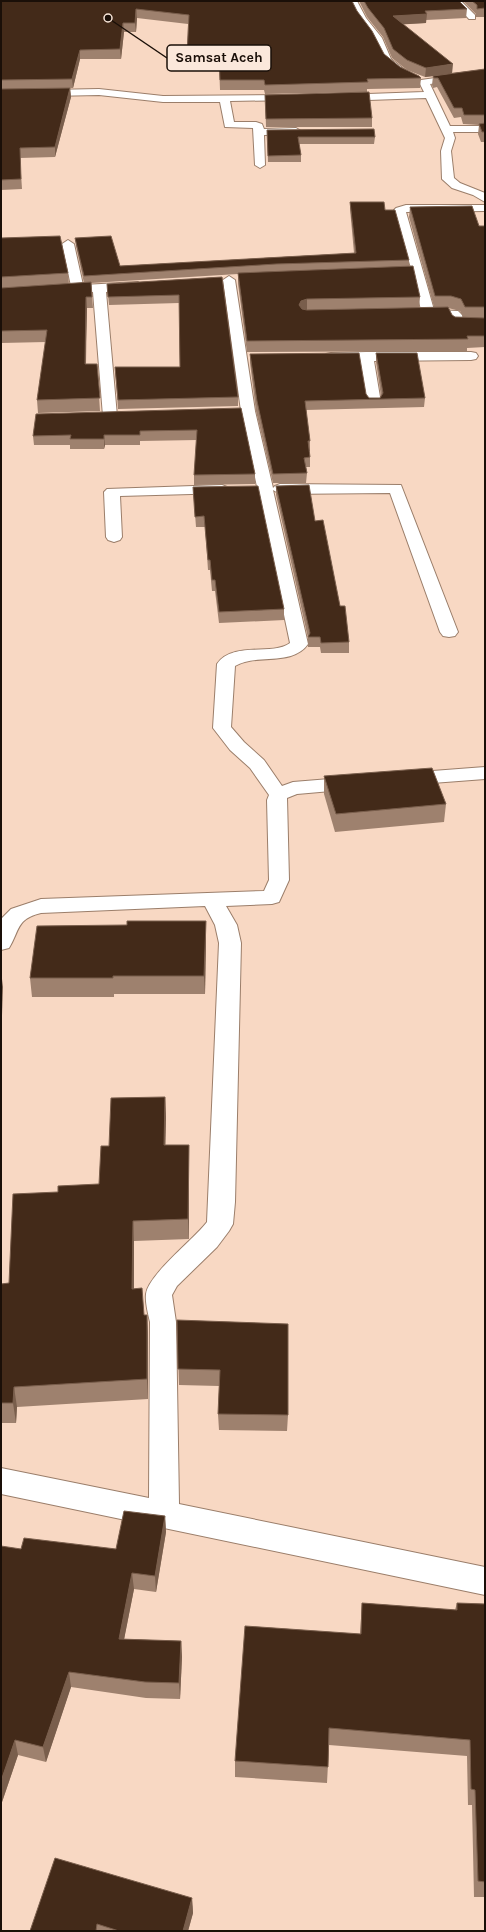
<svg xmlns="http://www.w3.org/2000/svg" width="486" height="1932" font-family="Karla,sans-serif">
<rect width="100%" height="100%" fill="#f8d8c3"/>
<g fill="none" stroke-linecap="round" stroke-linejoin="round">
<defs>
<g id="street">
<path d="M349,1H357L366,18L382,38L391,59L409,73L411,75L409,77H403L384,62L373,39L358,19Z"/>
<path d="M452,1H461L475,15V19H469Z"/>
<path d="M485,71V77L430,84L450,126H485V132H453L455,138L451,151L454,178L460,183L485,193V202L473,195L452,188L442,179L441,151L445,138L426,98L340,101L335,98L340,95L424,92L419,82L421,80Z"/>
<path d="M99,89L163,96L295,95L300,98L299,100L230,101L234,122H256L262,124L264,129L296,128L301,131L296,134L264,135L265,165L260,168L255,165L253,128L225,127L220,102H163L99,95L1,97V91Z"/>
<path d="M406,205H485V211L406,212L434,310L458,311L462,315L463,320H485V328L455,327L452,326L449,318L415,317L414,314L415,311L421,310L413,276L384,277L378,273L384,269L411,268L394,210L396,208Z"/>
<path d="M68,240L74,244L83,285L138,282L144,286L138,290L106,292L117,416L115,419H105L103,416L93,292L1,298V290L71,286L62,244Z"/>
<path d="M229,276L235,280L255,411L273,488L275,486L280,484L401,485L458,632L455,636L449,637L443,636L440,632L390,493L280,494L273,490L308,644C292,667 256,653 235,666L231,727L244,742L264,760L282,786L293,782L354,777L361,779L364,783L361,787L354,789L297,794L287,798L289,880L279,902L272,904L226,906L237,925L241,943L235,1202L233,1224L229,1231L217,1247L177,1286L172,1295L176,1322L179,1504L485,1567V1595L1,1494V1468L149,1498L150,1322C148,1314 145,1302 146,1294C148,1275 194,1239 207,1222L219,943L215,925L205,906L41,913C16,919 20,930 9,948L1,950V919L11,909L41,899L264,891L269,880L267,800L269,795L250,768L230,750L213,728L217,664C233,641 273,656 290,643L241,411L223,280Z"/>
<path d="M366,352H471L476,353L478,356L476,359L471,360L374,361L381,403L379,406H369L367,403L360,361L326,360L324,357L326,354L331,353Z"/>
<path d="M222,485L227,487L230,490L227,493L120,496L122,537L120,540L114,542L108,540L106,537L104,492L107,489Z"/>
<path d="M485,767V779L406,785L399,783L396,779L399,775L406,773Z"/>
</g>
</defs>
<use href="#street" stroke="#9b7e6a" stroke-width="2"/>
<use href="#street" fill="#fff" fill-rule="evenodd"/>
</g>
<g fill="#9e816e" fill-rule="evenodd">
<path d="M1,1L357,11L384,54L400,67L421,78L420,88L367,89V92L265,94L264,90H220L219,64H187L188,24L137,18L136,32H124L121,59H80L73,88H70L71,97L55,157L20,158L22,189L1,190Z"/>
<path d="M359,1H459L467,9L466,18L426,20V23L403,24L452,73L485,69V142H481L478,134L479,125L463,124L461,117L454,118L437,87L433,88L432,85L433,76L425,77L407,70L392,58L383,37L367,17Z"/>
<path d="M463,1H485V17H476V14Z"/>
<path d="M265,95L372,118V127H266Z"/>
<path d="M267,130L375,137L374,144H299L301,155V162H268Z"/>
<path d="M350,202L385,210L409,260V266L420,297L419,308L434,307L409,217L410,207L479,226H485V347L467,348V351L247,352L238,284V274L91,283L93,308H87L86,364H97L100,411L38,413L37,400L46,342L1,343V238L68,273L69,284L84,283L76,246L75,238L120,266L354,253L350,209ZM448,308L460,311L463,317H455L452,315Z"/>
<path d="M222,277L238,397V406L118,409L115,367H180L179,303L109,305L107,284Z"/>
<path d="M376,353L425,398L424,407L306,410L310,441V451H309L310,457V467H306L307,473L306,483H273L256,411L250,363V354L369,398H380L381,396L376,362Z"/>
<path d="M241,408L255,474V484L194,485V475L197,440L140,441V445H105L104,449H70V445H34L33,436Z"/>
<path d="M276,486L315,521L340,606L349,642V653H321L320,647H308V638L276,495Z"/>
<path d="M193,487L284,609V620L219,623L215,591H212L210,570H208L205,527H196Z"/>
<path d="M324,776L446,804L444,822L335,832L324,794Z"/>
<path d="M206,921V939L205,994H114V997H32L30,978L127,925Z"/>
<path d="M165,1097L166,1117L165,1145H189V1239L134,1241V1289L144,1315H147L148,1335V1399L17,1407L16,1423H1V1284L9,1283L58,1192L99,1184L109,1146Z"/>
<path d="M177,1320L288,1415L287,1431L219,1430L218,1414L219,1386L179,1385Z"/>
<path d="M165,1516L166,1532L156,1592L134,1589L124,1639L181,1641L182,1657L180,1699L146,1698L71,1687L46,1762L18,1755L1,1805L21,1549H116Z"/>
<path d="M362,1603L455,1610L457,1603L485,1604V1897H474L472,1805H468L467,1756L329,1745L327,1783L235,1777V1761L360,1634Z"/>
<path d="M192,1898L193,1913L188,1931H30Z"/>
</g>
<g fill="#795e4c">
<path d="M136,9L137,18L136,32L135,23Z"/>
<path d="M427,14L426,23L393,25V16Z"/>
<path d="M123,23L124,32L121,59L120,49Z"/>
<path d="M80,50V59L73,88L72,79Z"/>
<path d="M453,64L452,74L425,77L426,68Z"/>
<path d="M70,88L71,97L55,157V147Z"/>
<path d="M86,297L87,308L85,376V364Z"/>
<path d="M307,299V310L301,312L299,305L301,301Z"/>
<path d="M104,435L105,445L104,449Z"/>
<path d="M206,921V939L205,994L204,976Z"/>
<path d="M1,971L3,987L1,1043Z"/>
<path d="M165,1097L166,1117L165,1166L164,1145Z"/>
<path d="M189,1145V1239L188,1219Z"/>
<path d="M133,1221L134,1241V1309L132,1289Z"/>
<path d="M147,1315L148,1335V1399L147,1379Z"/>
<path d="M14,1387L17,1407L16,1423L13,1403Z"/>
<path d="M165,1516L166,1532L156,1592L155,1576Z"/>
<path d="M132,1573L134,1589L121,1655L119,1639Z"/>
<path d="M181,1641L182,1657L180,1699L179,1683Z"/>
<path d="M69,1672L71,1687L46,1762L43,1747Z"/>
<path d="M15,1740L18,1755L1,1805V1781Z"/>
<path d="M192,1898L193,1913L188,1931H183Z"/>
</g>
<g fill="#432a19" stroke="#795e4c">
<path d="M1,1H352L357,11L372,31L384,54L400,67L419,76L421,78L367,79L368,82L265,85L264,80H220L219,55H187L189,15L136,9L135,23H123L120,49L80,50L72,79L1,80Z"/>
<path d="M364,1H459L467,9L425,11L427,14L393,16L453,64L426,68L407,60L393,49L384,28L368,8Z"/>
<path d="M472,1H485V8L477,9V5Z"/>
<path d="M485,69V115H464L462,108H454L438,78H434L433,76Z"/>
<path d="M70,88L55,147L20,148L21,179L1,180V89Z"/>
<path d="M369,92L372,118L266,119L265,95Z"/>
<path d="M485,123V132H482L479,124Z"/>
<path d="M374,129L375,137H298L301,155L268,156L267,130Z"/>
<path d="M350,202H384L385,210H395L409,260L276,264L84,276L75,238L111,236L120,266L356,253Z"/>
<path d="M472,206L479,226H485V307H465L461,299L451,296H435L410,207Z"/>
<path d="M60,236L68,273L1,277V238Z"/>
<path d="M413,266L420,297L307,299L301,301L299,305L302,309L307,310L448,307L452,315L455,317L485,318V336H467L468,339L247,341L238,273Z"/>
<path d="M222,277L238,397L118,400L115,367H180L179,295L108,297L107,284Z"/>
<path d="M91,282L92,297H86L85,364H97L100,398L37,400L47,330L1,331V288Z"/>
<path d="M359,353L366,394L369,398H380L383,393L376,353H417L425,398L305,401L310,441H308L310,457L304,458L307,473L273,474L257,401L250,354Z"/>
<path d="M241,408L255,474L194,475L197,430L140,431V435H104V439H70L71,435L33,436L36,414Z"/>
<path d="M309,485L315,521L323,520L340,606H345L349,642L321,643L320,637H308L310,633L276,486Z"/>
<path d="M258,486L284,609L219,612L215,580H212L210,560H208L204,516L195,517L193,487Z"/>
<path d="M432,768L446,804L336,814L324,776Z"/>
<path d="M127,921H206L204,976H113V978H30L37,926L127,925Z"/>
<path d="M165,1097L164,1145H189L188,1219L133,1221L132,1289L142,1288L144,1315H147V1379L14,1387L13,1403H1V1284L9,1283L13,1194L58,1192V1186L99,1184L101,1146H109L111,1098Z"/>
<path d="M177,1320L288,1324V1415L218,1414L220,1370L178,1369Z"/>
<path d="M124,1511L165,1516L155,1576L132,1573L119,1639L181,1641L179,1683L145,1682L69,1672L43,1747L15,1740L1,1781V1546L21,1549L24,1538L116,1549Z"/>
<path d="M362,1603L457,1610V1603L485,1604V1882L478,1881L475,1790L471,1789L470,1740L329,1728L328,1767L235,1761L245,1626L361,1634Z"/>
<path d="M55,1858L192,1898L183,1931H119L97,1924L96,1931H30Z"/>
</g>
<path fill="none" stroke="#1a0f08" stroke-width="1.5" d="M108 18L167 58"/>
<circle fill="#1a0f08" stroke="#fbe8db" stroke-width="1.5" cx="108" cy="18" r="4"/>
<rect fill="#fbe8db" stroke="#1a0f08" stroke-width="1.5" x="167" y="45" width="104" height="26" rx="4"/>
<g font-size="14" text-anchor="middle" font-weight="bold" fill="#1a0f08">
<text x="219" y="62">Samsat Aceh</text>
</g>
<rect width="486" height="1932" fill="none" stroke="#1a0f08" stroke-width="4"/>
</svg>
